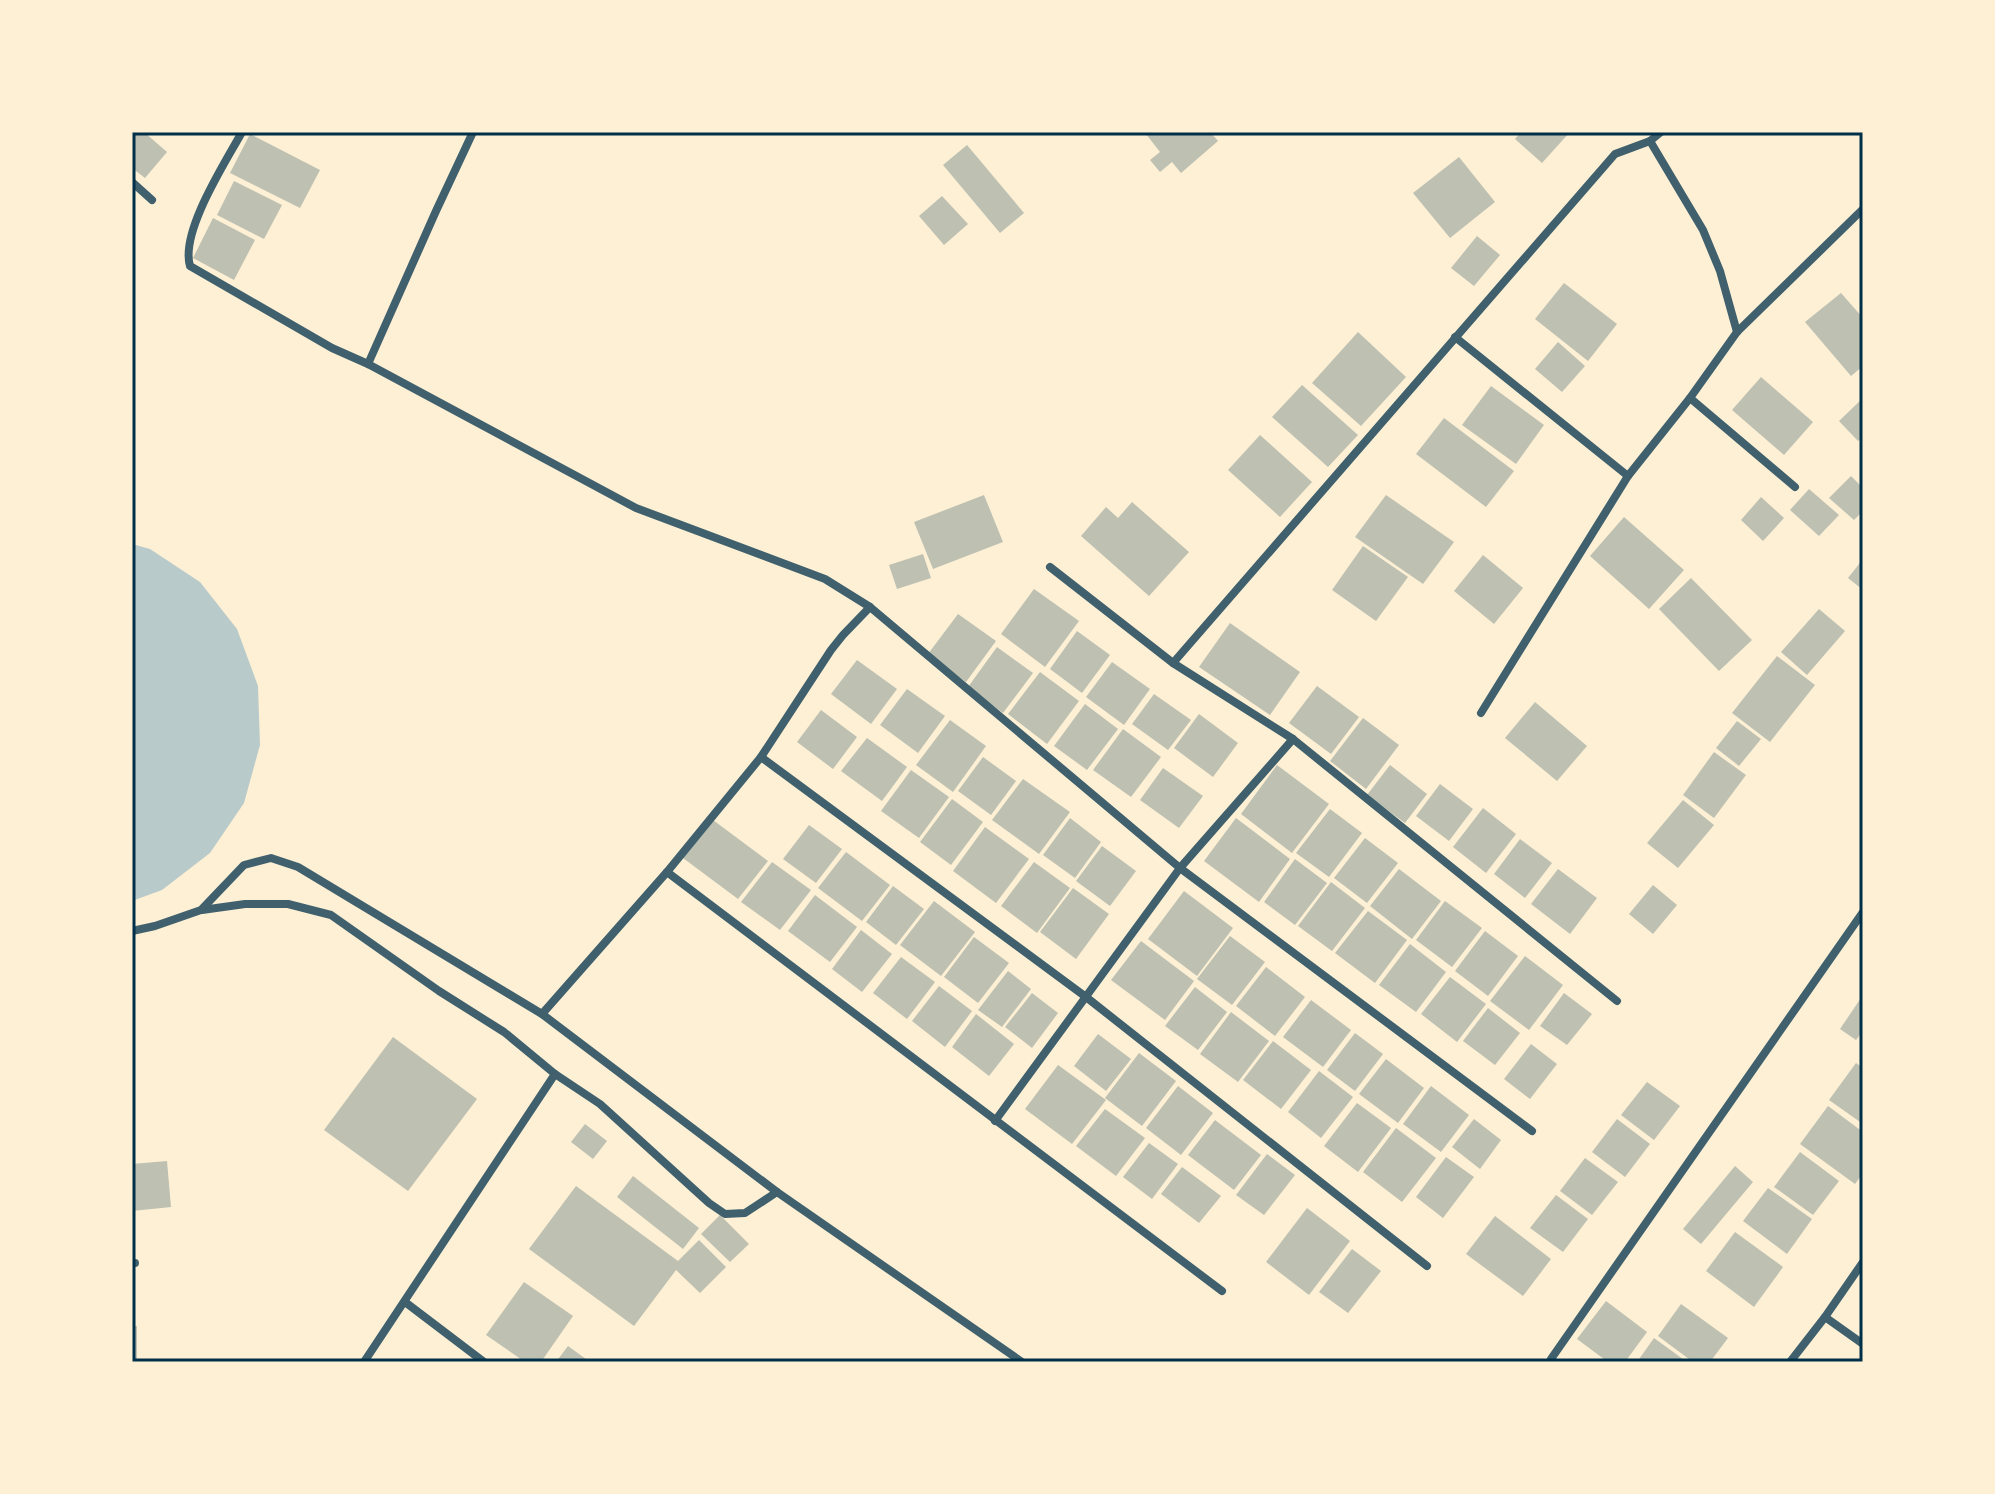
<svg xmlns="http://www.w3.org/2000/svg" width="1995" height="1494" font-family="Arial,sans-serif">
<rect width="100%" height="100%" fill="#fdf0d5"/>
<path fill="#b9caca" d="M132,544L150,549L200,582L237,629L258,686L260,745L244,803L210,853L162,890L132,901Z"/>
<g fill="#bec0b2">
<path d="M132,132H144L167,152L145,178L132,168Z"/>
<path d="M1149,132H1210L1218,141L1181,173L1172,162L1160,172L1150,160L1160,152L1146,134Z"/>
<path d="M1521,132H1570L1542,163L1515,139Z"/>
<path d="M250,134L320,170L300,208L230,173Z"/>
<path d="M967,145L1024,213L1000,233L943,165Z"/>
<path d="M1459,157L1495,202L1450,238L1413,193Z"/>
<path d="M234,181L282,205L264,239L217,215Z"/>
<path d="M942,196L968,224L944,245L919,216Z"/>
<path d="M213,218L255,240L234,280L193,258Z"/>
<path d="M1477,236L1500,255L1474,286L1451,268Z"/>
<path d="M1564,283L1617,324L1588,361L1535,319Z"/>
<path d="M1841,293L1863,318V366L1851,376L1805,322Z"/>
<path d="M1358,332L1406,377L1361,426L1312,383Z"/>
<path d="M1558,342L1585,366L1562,392L1535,369Z"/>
<path d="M1761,377L1813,422L1784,455L1732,410Z"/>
<path d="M1302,385L1358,435L1328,467L1272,417Z"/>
<path d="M1491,386L1544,425L1516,464L1462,425Z"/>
<path d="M1863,398V437L1858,441L1839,421Z"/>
<path d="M1444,418L1514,471L1486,507L1416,454Z"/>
<path d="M1260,435L1312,482L1280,517L1228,470Z"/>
<path d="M1851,476L1863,488V511L1854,520L1829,498Z"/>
<path d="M1809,489L1839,515L1819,536L1790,510Z"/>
<path d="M984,495L1003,542L933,569L914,522Z"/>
<path d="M1386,495L1454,542L1423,584L1355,537Z"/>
<path d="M1761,497L1784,518L1763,541L1741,520Z"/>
<path d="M1132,502L1189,552L1149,596L1081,536L1106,507L1118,518Z"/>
<path d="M1624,517L1684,570L1649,609L1590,556Z"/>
<path d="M1363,546L1408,577L1376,621L1332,590Z"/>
<path d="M923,554L931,578L897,589L889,565Z"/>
<path d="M1483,555L1523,588L1494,624L1454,591Z"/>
<path d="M1863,559V590L1848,578Z"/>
<path d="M1691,578L1752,640L1719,671L1659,609Z"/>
<path d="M1034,589L1079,621L1045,667L1001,634Z"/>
<path d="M1819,609L1845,631L1807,675L1781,652Z"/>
<path d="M958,614L996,641L966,682L928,654Z"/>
<path d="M1230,623L1300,672L1270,715L1199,667Z"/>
<path d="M1077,631L1110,655L1082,693L1050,669Z"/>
<path d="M997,647L1033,673L1003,713L968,687Z"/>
<path d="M1777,656L1815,685L1770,742L1732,713Z"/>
<path d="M857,660L897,689L871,724L831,694Z"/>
<path d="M1112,662L1150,689L1124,725L1086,697Z"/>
<path d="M1040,672L1079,701L1047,744L1008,714Z"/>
<path d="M1317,686L1359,717L1331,754L1289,723Z"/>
<path d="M907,689L945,716L918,753L880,725Z"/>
<path d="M1154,694L1191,720L1168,750L1132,724Z"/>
<path d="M1535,702L1587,746L1557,781L1505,738Z"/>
<path d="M1085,704L1118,729L1087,770L1054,746Z"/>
<path d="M821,710L857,737L833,769L797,742Z"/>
<path d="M1199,714L1238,743L1213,777L1174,748Z"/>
<path d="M1363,718L1399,745L1366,789L1330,761Z"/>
<path d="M950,720L986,746L953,792L916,765Z"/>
<path d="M1737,721L1761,739L1739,766L1716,748Z"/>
<path d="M1123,729L1161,757L1131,797L1093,770Z"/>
<path d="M867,738L907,767L882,801L841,771Z"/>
<path d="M1714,752L1746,775L1714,818L1683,795Z"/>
<path d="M983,757L1016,781L991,815L958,791Z"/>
<path d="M1277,765L1329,804L1292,853L1241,814Z"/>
<path d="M1390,765L1427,794L1405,823L1367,795Z"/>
<path d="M1163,768L1203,796L1179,828L1140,800Z"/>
<path d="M911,770L949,797L919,838L881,811Z"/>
<path d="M1023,779L1070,812L1039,854L992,820Z"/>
<path d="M1440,784L1473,809L1449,841L1416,816Z"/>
<path d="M952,799L983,822L951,865L920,842Z"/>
<path d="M1683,800L1714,825L1678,868L1647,843Z"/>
<path d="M1483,808L1516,834L1486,873L1453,847Z"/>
<path d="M1330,809L1362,833L1329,877L1296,853Z"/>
<path d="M1070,818L1101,842L1075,878L1043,855Z"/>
<path d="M1236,818L1290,859L1259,902L1204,861Z"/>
<path d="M713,820L768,861L738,899L683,858Z"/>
<path d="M809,825L842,849L816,883L783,859Z"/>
<path d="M985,827L1029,859L996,903L953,871Z"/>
<path d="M1365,838L1398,863L1367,903L1334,878Z"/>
<path d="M1520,839L1552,863L1525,898L1494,874Z"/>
<path d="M1102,846L1136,871L1110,906L1076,881Z"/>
<path d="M846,852L890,885L862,921L818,888Z"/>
<path d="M1295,859L1327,883L1295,925L1264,902Z"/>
<path d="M772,862L811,890L780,930L741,902Z"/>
<path d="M1034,862L1070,888L1037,933L1001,906Z"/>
<path d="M1399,869L1441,901L1412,939L1370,906Z"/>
<path d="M1558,869L1597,898L1570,934L1531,904Z"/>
<path d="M1331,882L1365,908L1332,951L1298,926Z"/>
<path d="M1653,885L1677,905L1653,934L1629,914Z"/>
<path d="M893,886L924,909L896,945L866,922Z"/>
<path d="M1073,888L1109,914L1076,959L1040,932Z"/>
<path d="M1184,891L1233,928L1197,976L1148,939Z"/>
<path d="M815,895L857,927L830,962L788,931Z"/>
<path d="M934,901L975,932L941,976L900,945Z"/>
<path d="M1445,901L1482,928L1452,967L1416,940Z"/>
<path d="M1368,911L1407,940L1375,983L1335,953Z"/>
<path d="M861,930L892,954L862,992L832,969Z"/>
<path d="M1485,931L1518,956L1488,996L1455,971Z"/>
<path d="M1230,936L1265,962L1232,1005L1197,979Z"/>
<path d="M974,937L1009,963L978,1003L944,977Z"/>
<path d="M1141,941L1194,981L1165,1020L1111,980Z"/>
<path d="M1410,944L1446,972L1416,1012L1379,985Z"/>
<path d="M1525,956L1563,985L1529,1030L1490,1001Z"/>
<path d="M901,957L935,982L907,1019L873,993Z"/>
<path d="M1266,967L1305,997L1275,1036L1236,1006Z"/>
<path d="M1008,971L1031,989L1002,1027L978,1010Z"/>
<path d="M1450,977L1486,1004L1457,1042L1421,1014Z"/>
<path d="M939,986L972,1011L945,1047L912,1021Z"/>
<path d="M1195,987L1227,1012L1198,1050L1165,1026Z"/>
<path d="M1032,993L1058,1013L1032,1048L1005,1027Z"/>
<path d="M1564,993L1592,1014L1567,1045L1540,1026Z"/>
<path d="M1863,995V1031L1856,1040L1840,1029Z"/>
<path d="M1311,1000L1351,1030L1323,1067L1283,1037Z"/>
<path d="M1488,1008L1520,1033L1495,1065L1463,1041Z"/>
<path d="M1231,1012L1269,1041L1238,1082L1200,1054Z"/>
<path d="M976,1014L1014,1044L989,1076L952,1047Z"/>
<path d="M1355,1033L1383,1054L1355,1091L1327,1070Z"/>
<path d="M1098,1034L1131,1059L1106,1091L1074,1066Z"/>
<path d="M393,1037L477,1099L408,1191L324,1130Z"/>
<path d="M1273,1041L1311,1070L1281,1109L1243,1080Z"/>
<path d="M1531,1044L1557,1064L1530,1099L1504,1079Z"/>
<path d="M1139,1053L1176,1081L1142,1126L1105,1098Z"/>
<path d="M1386,1059L1424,1088L1398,1123L1359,1094Z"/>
<path d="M1856,1063L1863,1068V1124L1829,1100Z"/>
<path d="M1058,1065L1106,1100L1072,1144L1025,1109Z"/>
<path d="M1319,1071L1353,1097L1321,1138L1288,1112Z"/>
<path d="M1647,1082L1680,1106L1654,1140L1621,1115Z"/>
<path d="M1178,1086L1213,1113L1181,1155L1146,1128Z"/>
<path d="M1431,1086L1469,1115L1441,1152L1403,1124Z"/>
<path d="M1357,1103L1391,1128L1358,1172L1324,1146Z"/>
<path d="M1828,1106L1863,1132V1173L1855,1184L1800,1144Z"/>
<path d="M1105,1109L1145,1138L1116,1176L1076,1146Z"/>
<path d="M1474,1119L1501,1140L1480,1169L1452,1147Z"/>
<path d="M1617,1119L1650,1144L1625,1177L1592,1152Z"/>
<path d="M1215,1120L1261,1155L1234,1190L1188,1155Z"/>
<path d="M585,1124L607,1141L593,1159L571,1142Z"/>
<path d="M1396,1128L1436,1158L1402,1202L1363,1172Z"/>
<path d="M1149,1143L1178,1164L1152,1199L1123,1177Z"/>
<path d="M1800,1152L1839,1181L1813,1215L1774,1187Z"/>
<path d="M1267,1154L1295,1175L1264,1215L1236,1195Z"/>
<path d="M1446,1157L1474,1177L1443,1218L1416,1197Z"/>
<path d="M1585,1158L1618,1182L1592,1215L1560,1191Z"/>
<path d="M167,1161L171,1207L132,1211V1164Z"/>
<path d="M1735,1166L1753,1182L1701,1244L1683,1229Z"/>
<path d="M1182,1167L1221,1196L1199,1223L1161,1194Z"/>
<path d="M633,1176L699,1228L683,1249L617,1197Z"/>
<path d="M576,1186L678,1261L699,1240L726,1267L700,1293L676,1270L634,1326L529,1249Z"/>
<path d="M1768,1188L1812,1219L1787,1254L1743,1221Z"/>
<path d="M1556,1195L1588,1219L1563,1252L1530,1228Z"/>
<path d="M1307,1208L1350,1241L1309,1295L1266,1262Z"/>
<path d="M720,1215L749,1244L730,1262L701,1234Z"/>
<path d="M1495,1216L1551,1259L1523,1296L1466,1254Z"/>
<path d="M1735,1232L1783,1267L1754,1307L1706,1271Z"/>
<path d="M1352,1249L1381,1271L1348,1313L1319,1292Z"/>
<path d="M524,1282L573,1316L541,1362H525L486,1335Z"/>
<path d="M1606,1301L1647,1332L1625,1362H1608L1577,1339Z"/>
<path d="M1681,1304L1728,1338L1710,1362H1693L1658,1336Z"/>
<rect x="132" y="1326" width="5" height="36"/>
<path d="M1654,1338L1687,1362H1637Z"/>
<path d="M568,1346L590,1362H556Z"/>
</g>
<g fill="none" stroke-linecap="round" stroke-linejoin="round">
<g stroke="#3f606c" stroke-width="8">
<path d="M242,132C225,163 180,232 190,266L332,348L368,364"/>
<path d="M473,132L436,211L368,364L636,508L825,579L870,607L1180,868L1532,1131"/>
<path d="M1650,141L1703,230L1720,271L1737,332"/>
<path d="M132,182L152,200"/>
<path d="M1455,337L1628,476"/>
<path d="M1690,398L1795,487"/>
<path d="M1050,567L1173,663L1293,739L1617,1001"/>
<path d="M1173,663L1615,154L1650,141L1661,132"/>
<path d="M1481,713L1628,476L1690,398L1737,332L1863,209"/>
<path d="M761,757L1086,997L1427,1266"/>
<path d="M667,872L1222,1291"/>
<path d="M202,910L245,904H288L331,915L439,991L504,1032L555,1074L600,1104L709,1203L725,1214L745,1213L777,1192"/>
<path d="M132,931L155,926L201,910L244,865L271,858L298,867L542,1014L777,1192L1022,1362"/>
<path d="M542,1014L667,872L761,757L831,650L843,635L870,607"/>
<path d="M995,1121L1180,868L1293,739"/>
<path d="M132,1263H135"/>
<path d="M405,1302L484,1362"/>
<path d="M1825,1317L1863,1344"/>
<path d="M364,1362L555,1074"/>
<path d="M1554,1362L1551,1359L1863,912"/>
<path d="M1790,1362L1825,1317L1863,1262"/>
</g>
</g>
<rect width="1995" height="1494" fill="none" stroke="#fdf0d5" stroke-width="268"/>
<rect x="134" y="134" width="1727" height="1226" fill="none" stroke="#003049" stroke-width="3"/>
</svg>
